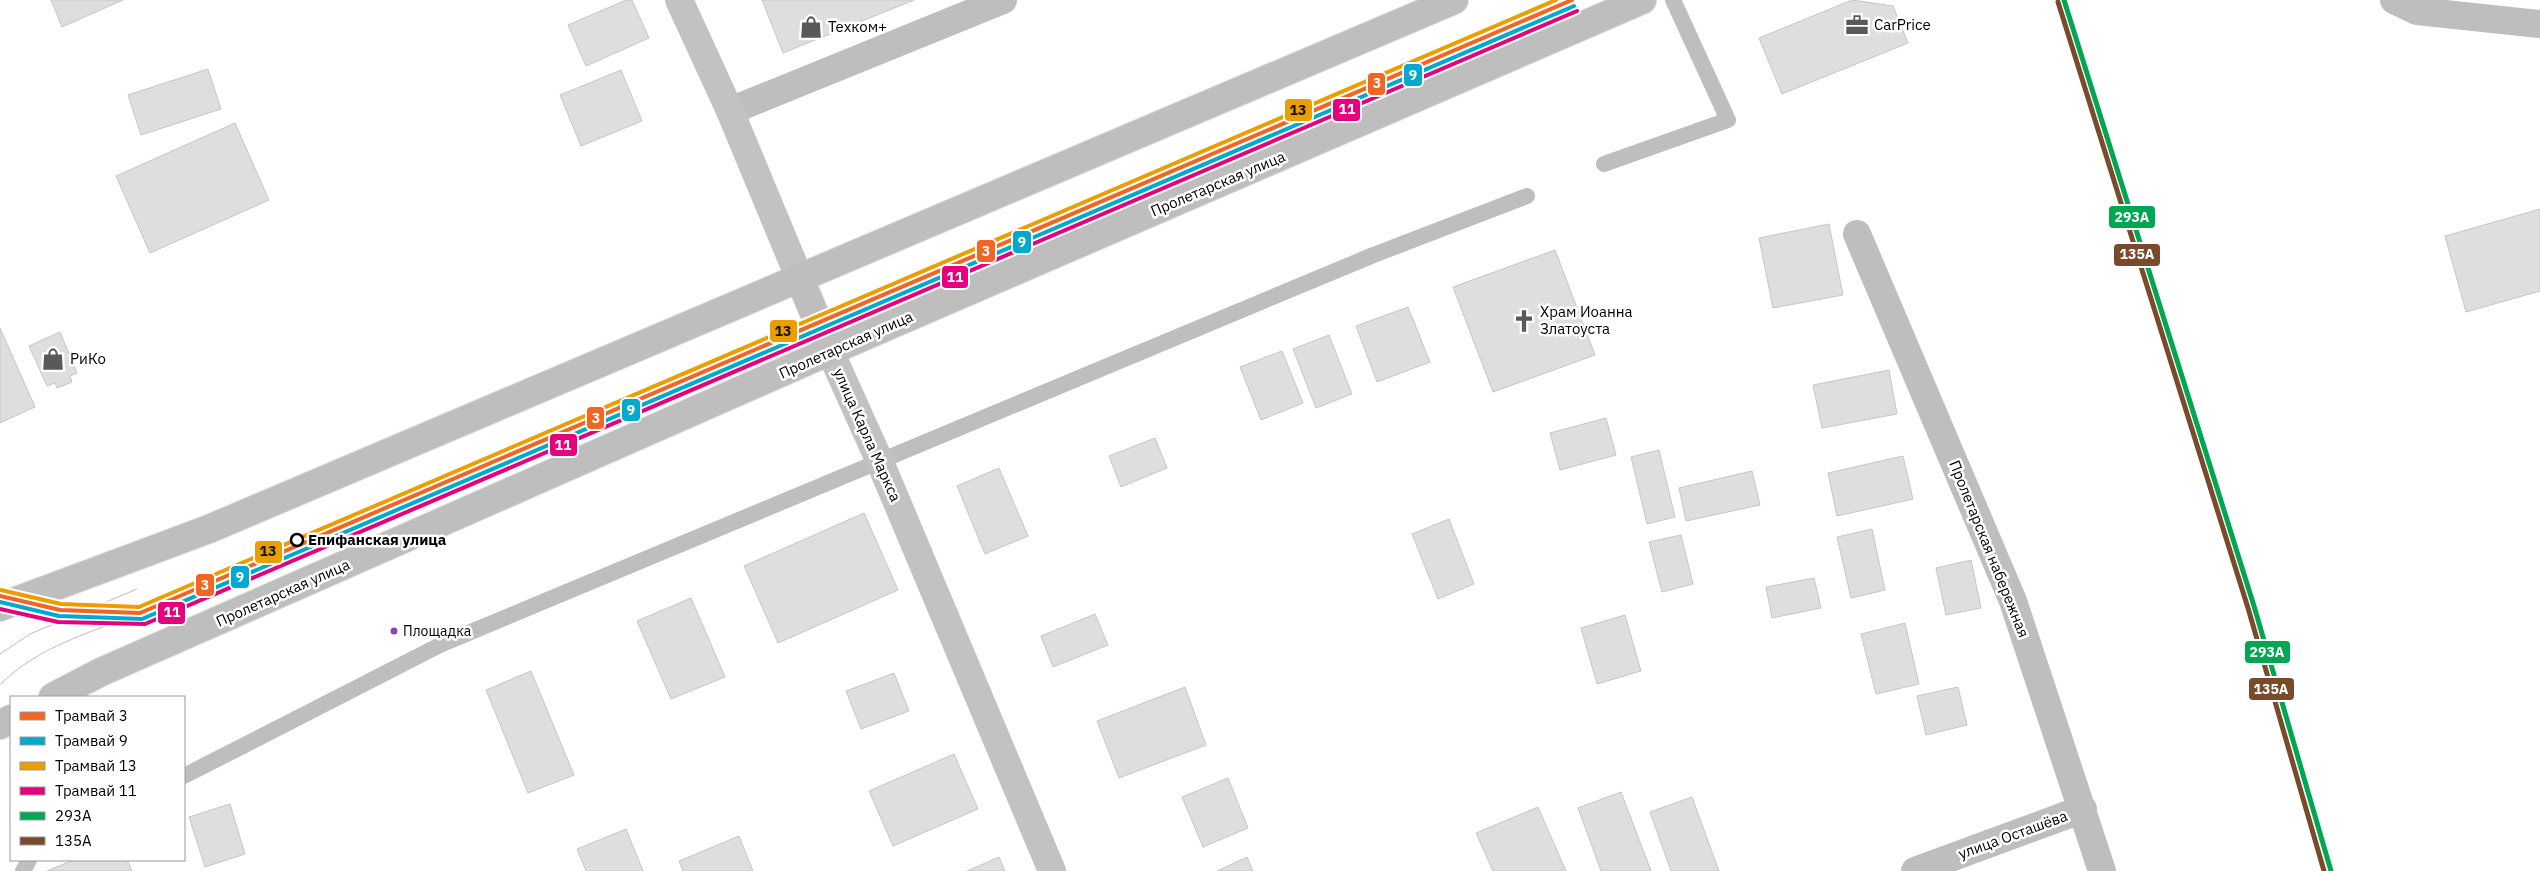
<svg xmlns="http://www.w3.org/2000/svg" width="2540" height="871" font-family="'IBM Plex Sans',sans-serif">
<rect width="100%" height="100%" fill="#fff"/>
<g fill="#dedede" stroke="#c6c6c6">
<path d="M51,0H123L62,27Z"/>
<path d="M626,0H632L649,38L586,66L568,25Z"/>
<path d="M762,0H914L783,53Z"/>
<path d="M1852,0L1893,6L1908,43L1782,94L1759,38Z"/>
<path d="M208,69L221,109L141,135L128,95Z"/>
<path d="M621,70L642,121L581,146L560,95Z"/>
<path d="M235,123L269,200L150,253L116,176Z"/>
<path d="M2540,209V291L2466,312L2445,236Z"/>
<path d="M1829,224L1843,295L1773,308L1759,238Z"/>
<path d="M1555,250L1595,355L1493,392L1453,287Z"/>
<path d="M1408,307L1430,362L1377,382L1356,326Z"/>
<path d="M0,328L35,407L0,423Z"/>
<path d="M60,332L77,373L70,376L72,382L57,388L55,383L47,386L29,346Z"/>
<path d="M1329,335L1352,394L1316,408L1293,349Z"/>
<path d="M1282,351L1303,403L1261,420L1240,367Z"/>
<path d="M1889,370L1897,414L1822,428L1813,385Z"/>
<path d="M1606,418L1616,455L1560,470L1550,433Z"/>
<path d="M1155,438L1167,468L1121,487L1109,456Z"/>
<path d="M1659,450L1675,517L1647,524L1631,457Z"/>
<path d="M1903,456L1913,499L1837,516L1828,473Z"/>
<path d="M999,468L1028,536L985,554L957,486Z"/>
<path d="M1752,471L1760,505L1686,521L1679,488Z"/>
<path d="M864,513L898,590L778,643L744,566Z"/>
<path d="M1449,519L1474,584L1438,599L1412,534Z"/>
<path d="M1872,529L1885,590L1851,598L1837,537Z"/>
<path d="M1681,535L1693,584L1662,592L1649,542Z"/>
<path d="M1971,560L1981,608L1946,615L1936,568Z"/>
<path d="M1814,578L1821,608L1772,618L1766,587Z"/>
<path d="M691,598L725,677L671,699L637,621Z"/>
<path d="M1095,614L1108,645L1053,667L1041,636Z"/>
<path d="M1625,615L1641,671L1597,684L1581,628Z"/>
<path d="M1905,623L1919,684L1876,694L1861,634Z"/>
<path d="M531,671L574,775L528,793L486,690Z"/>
<path d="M894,673L909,711L861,729L846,691Z"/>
<path d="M1185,687L1206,745L1119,778L1097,721Z"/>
<path d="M1958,687L1967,725L1926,735L1917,696Z"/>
<path d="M954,754L978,809L893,846L869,791Z"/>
<path d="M1228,778L1248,828L1203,847L1182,797Z"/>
<path d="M1621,792L1651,871H1601L1578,808Z"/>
<path d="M1692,797L1719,871H1671L1650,812Z"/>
<path d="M230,804L245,854L205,867L189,817Z"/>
<path d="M1538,807L1566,871H1493L1476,833Z"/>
<path d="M626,829L643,871H586L577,849Z"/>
<path d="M739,836L753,871H683L679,861Z"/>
<path d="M999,857L1005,871H967Z"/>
<path d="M1247,857L1253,871H1217Z"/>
<path d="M73,860H127L132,871H47Z"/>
</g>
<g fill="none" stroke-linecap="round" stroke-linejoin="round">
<defs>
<g id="primary">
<path d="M799,277L830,351"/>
<path d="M0,607L209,529L1454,0"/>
<path d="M53,697L101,672L830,351L1642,0"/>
<path d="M0,725L11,719"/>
</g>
</defs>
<use href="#primary" stroke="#dbdbdb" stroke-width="30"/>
<g stroke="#bebebe" stroke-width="16">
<path d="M1604,164L1728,120L1673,0"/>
<path d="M184,776L442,644L1371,256L1527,196"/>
<path d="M23,871L29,860"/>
</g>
<g stroke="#bebebe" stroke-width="28">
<path d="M2394,0L2417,11L2540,24"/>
<path d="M730,111L1003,0"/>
<path d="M1857,234L2013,601L2102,871"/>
<path d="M1915,871L2083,809"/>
</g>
<g stroke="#c2c2c2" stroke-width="28">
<path d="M679,0L730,111L799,277"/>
<path d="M830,351L880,462L1052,871"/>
</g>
<use href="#primary" stroke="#bebebe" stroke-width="28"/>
<g stroke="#bebebe" stroke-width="1">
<path d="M0,654L30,634L137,589"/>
<path d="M0,685C36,647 92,632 140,613"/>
</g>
<defs>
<path id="rail-1" d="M2064,0L2254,606L2331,871"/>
<path id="rail-2" d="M2058,2L2248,608L2324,871"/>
</defs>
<use href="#rail-1" stroke="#fff" stroke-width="9"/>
<use href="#rail-2" stroke="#fff" stroke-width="9"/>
<use href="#rail-1" stroke="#00a651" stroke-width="5"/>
<use href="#rail-2" stroke="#7a4b2a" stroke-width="5"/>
<defs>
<path id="tram-1" d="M0,596L60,610L140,613L1572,0"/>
<path id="tram-2" d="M0,602L59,616L142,619L1574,6"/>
<path id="tram-3" d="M1,590L61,604L139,607L1556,0"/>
<path id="tram-4" d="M0,609L58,622L145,624L1577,11"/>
</defs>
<use href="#tram-1" stroke="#fff" stroke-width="8"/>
<use href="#tram-2" stroke="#fff" stroke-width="8"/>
<use href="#tram-3" stroke="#fff" stroke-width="8"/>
<use href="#tram-4" stroke="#fff" stroke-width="8"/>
<use href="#tram-1" stroke="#f26522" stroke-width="4"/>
<use href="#tram-2" stroke="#00a9ce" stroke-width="4"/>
<use href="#tram-3" stroke="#eb9e00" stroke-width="4"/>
<use href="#tram-4" stroke="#e5007d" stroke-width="4"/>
</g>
<defs>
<symbol id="office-bare" viewBox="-9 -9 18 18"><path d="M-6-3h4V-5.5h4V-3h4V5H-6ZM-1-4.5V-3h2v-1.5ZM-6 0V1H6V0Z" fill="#595959" stroke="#fff" stroke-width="2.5" paint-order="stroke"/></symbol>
<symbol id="shop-bare" viewBox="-9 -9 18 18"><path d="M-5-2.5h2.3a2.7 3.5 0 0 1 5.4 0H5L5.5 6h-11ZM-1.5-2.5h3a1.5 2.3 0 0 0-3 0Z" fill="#595959" stroke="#fff" stroke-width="2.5" paint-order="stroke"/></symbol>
<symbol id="church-bare" viewBox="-9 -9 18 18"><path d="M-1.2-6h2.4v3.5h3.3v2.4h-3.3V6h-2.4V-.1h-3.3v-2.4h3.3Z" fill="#595959" stroke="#fff" stroke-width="2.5" paint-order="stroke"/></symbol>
</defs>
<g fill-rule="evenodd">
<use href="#office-bare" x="1841" y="9" width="32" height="32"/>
<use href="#shop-bare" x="795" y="11" width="32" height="32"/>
<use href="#church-bare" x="1508" y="305" width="32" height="32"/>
<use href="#shop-bare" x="37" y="343" width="32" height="32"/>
</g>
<circle fill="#fff" stroke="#000" stroke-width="2.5" cx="297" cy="540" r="6"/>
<circle fill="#8e44ad" stroke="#fff" stroke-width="2" cx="394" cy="631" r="4.5"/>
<g text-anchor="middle" stroke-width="5" stroke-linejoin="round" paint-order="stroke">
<g font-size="14" fill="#000" stroke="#fff" text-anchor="start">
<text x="403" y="636">Площадка</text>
</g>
<g font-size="15" fill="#000" stroke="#fff" text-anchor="start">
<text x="1874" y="30">CarPrice</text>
<text x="828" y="32">Техком+</text>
<text x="1540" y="317">Храм Иоанна<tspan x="1540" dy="17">Златоуста</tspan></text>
<text x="70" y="364">РиКо</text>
</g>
<g font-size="15" fill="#000" stroke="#fff">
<text transform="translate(1218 184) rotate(-23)" y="5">Пролетарская улица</text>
<text transform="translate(846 345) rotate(-24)" y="5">Пролетарская улица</text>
<text transform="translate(867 435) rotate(66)" y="5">улица Карла Маркса</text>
<text transform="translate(1989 549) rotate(68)" y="5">Пролетарская набережная</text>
<text transform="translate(283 593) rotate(-24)" y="5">Пролетарская улица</text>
<text transform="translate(2013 835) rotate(-20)" y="5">улица Осташёва</text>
</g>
<g font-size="15" font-weight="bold" fill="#000" stroke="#fff" text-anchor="start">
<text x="308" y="545">Епифанская улица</text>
</g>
</g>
<g stroke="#fff" stroke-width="2">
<rect x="1403" y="63" width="20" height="24" rx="5" fill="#00a9ce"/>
<rect x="1367" y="72" width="19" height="24" rx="5" fill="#f26522"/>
<rect x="1332" y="98" width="29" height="24" rx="5" fill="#e5007d"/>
<rect x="1284" y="98" width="29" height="24" rx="5" fill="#eb9e00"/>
<rect x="2108" y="205" width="48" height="24" rx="5" fill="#00a651"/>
<rect x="1012" y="230" width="20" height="24" rx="5" fill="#00a9ce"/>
<rect x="976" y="239" width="20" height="24" rx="5" fill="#f26522"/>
<rect x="2113" y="243" width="48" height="24" rx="5" fill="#7a4b2a"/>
<rect x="941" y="265" width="28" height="24" rx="5" fill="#e5007d"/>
<rect x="769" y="319" width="29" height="24" rx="5" fill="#eb9e00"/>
<rect x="621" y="398" width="20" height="24" rx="5" fill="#00a9ce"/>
<rect x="586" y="406" width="19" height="24" rx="5" fill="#f26522"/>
<rect x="549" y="433" width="29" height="24" rx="5" fill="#e5007d"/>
<rect x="254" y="540" width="29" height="24" rx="5" fill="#eb9e00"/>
<rect x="230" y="565" width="20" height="24" rx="5" fill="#00a9ce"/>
<rect x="195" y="573" width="20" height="24" rx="5" fill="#f26522"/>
<rect x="157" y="601" width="29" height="24" rx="5" fill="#e5007d"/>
<rect x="2244" y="640" width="47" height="24" rx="5" fill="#00a651"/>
<rect x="2248" y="677" width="47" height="24" rx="5" fill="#7a4b2a"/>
</g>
<g font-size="14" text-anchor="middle" font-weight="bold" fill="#fff">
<text x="1413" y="80">9</text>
<text x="1377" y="88">3</text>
<text x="1347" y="114">11</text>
<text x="2132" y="222">293А</text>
<text x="1022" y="247">9</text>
<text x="986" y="256">3</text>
<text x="2137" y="259">135А</text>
<text x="955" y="282">11</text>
<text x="631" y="415">9</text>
<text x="596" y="423">3</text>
<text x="563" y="450">11</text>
<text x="240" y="582">9</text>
<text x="205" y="590">3</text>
<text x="172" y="617">11</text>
<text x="2267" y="657">293А</text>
<text x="2271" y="694">135А</text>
</g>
<g font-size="14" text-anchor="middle" font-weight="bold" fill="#111">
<text x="1298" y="115">13</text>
<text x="783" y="336">13</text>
<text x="268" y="556">13</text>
</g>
<rect x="10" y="696" width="175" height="165" fill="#ffffff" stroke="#999999"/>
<rect x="20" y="712" width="25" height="8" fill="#f26522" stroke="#999999"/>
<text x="55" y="721" font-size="15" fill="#000000">Трамвай 3</text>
<rect x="20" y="737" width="25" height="8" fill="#00a9ce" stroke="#999999"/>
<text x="55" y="746" font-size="15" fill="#000000">Трамвай 9</text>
<rect x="20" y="762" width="25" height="8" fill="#eb9e00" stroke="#999999"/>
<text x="55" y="771" font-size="15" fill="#000000">Трамвай 13</text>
<rect x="20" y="787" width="25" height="8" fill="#e5007d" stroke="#999999"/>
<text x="55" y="796" font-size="15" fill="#000000">Трамвай 11</text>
<rect x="20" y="812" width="25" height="8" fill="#00a651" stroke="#999999"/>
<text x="55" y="821" font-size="15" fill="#000000">293А</text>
<rect x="20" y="837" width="25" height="8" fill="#7a4b2a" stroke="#999999"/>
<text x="55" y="846" font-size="15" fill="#000000">135А</text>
</svg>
